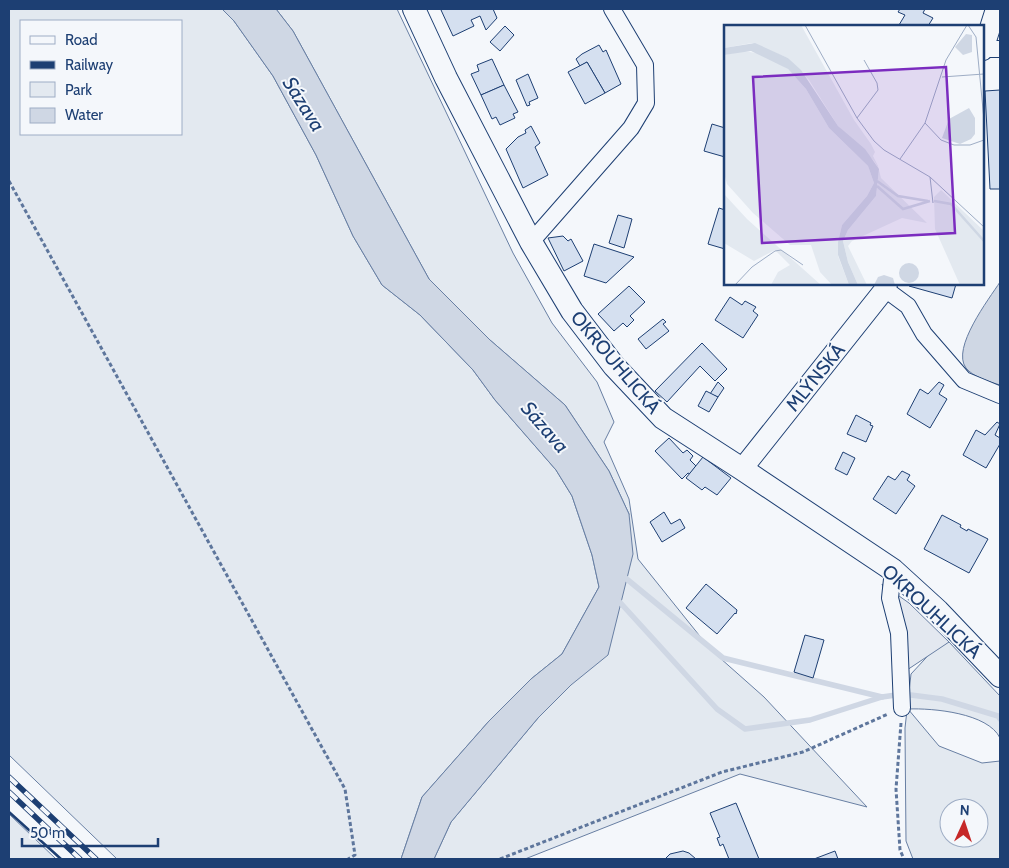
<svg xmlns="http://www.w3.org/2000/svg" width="1009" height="868" font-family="Cabin,sans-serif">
<rect width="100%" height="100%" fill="#f4f7fb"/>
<g fill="#e3e9f0" stroke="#687fa3" fill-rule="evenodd">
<path d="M9,9H222L234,21L273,76L316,155L353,236L382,285L420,315L473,370L495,400L556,470L572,496L592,555L599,587L562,654L531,679L489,721L422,797L401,859H117L9,755ZM21,21H181V134H21Z"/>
<path d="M276,9H397L513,253L552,323L597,382L614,422L604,442L629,499L638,559L711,650L764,697L867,807L740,774L525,859H434L451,822L538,718L571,685L629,514L609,471L565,405L490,340L429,279L293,31Z"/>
<path d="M949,642L1000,696V738C988,713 933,708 908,709L939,746L982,763L1000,761V859H913L906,841L905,728L911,674L937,646ZM949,808H979V838H949Z"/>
<path d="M9,814L56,859H9Z"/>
</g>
<path fill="#e3e8f0" stroke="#687fa3" d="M882,584L909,603L949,642L907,670L899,633Z"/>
<g fill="#cfd7e4" stroke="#687fa3">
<path d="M222,9H276L293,31L429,279L490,340L565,405L609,471L629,514L633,554L608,655L571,685L538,718L451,822L434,859H401L422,797L489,721L531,679L562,654L599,587L592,555L572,496L556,470L495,400L473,370L420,315L382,285L353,236L316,155L273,76L234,21Z"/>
<path d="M1000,282V385C990,382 973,377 966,368C951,348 989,299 1000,282Z"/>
</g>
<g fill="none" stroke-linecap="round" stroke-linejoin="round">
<g stroke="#cfd7e4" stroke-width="5.5">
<path d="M623,576L723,658L882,697"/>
<path d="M616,598L717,709L745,729L810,720L882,697L903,694L942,699L998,716L1000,719"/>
</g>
</g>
<g fill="#d5e0f0" stroke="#1d3f73">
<path d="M443,9H493L497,18L486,30L480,16L471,20L474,26L453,36L441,10Z"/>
<path d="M900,9H925L923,13L933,18L928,26H903L899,25L905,15L898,12Z"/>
<path d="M505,26L514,35L500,51L490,42Z"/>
<path d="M599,45L603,52L606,50L621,84L605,93L587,62L580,66L576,59L582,54Z"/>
<path d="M492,59L504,85L481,95L471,74L479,71L477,65Z"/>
<path d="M587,62L605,93L585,104L568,72Z"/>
<path d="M528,74L538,98L529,102L530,105L527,106L516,80Z"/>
<path d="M504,85L518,112L513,114L515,118L500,125L496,117L492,119L481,95Z"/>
<path d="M1000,90V189H990L985,91Z"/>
<path d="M712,124L725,128V157L704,151Z"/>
<path d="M531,126L540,143L535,147L548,175L523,188L506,149L518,137L526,133L525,130Z"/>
<path d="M719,208L725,210V249L708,244Z"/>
<path d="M618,215L632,219L624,248L609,243Z"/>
<path d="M563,236L568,241L571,239L583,261L564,271L548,238Z"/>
<path d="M594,244L634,257L606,283L584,276Z"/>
<path d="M910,284H956L952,298L909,286Z"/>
<path d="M629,286L645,302L630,316L634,320L627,327L623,323L614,331L598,314Z"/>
<path d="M730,297L742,305L745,301L756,307L753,311L758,315L743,338L715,320Z"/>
<path d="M663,319L666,322L663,324L669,331L646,349L638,339Z"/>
<path d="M702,343L727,369L715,381L700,366L667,402L655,391Z"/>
<path d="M718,382L724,388L718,397L710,394Z"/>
<path d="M939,382L944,385L939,394L947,399L930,428L907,414L920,389L928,394Z"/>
<path d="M706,391L718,397L709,412L698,406Z"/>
<path d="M856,415L871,423L870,425L873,426L866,442L847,434Z"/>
<path d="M997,422L1000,424L995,435L1000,438V444L986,468L963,455L976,430L985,435Z"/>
<path d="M669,438L683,453L687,450L693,456L690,460L696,466L690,474L688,473L682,479L655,451Z"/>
<path d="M843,452L855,458L847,475L835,469Z"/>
<path d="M703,457L731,478L717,495L705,487L702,490L686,478Z"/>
<path d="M902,471L910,475L907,480L915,486L896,514L873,499L888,476L895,480Z"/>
<path d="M664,512L671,524L680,519L685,528L662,542L650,522Z"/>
<path d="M942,515L961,525L960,527L967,531L968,529L988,539L969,573L924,549Z"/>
<path d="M706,584L737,610L736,614L735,613L717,634L686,608Z"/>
<path d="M805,635L824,640L813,678L794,672Z"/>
<path d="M736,803L759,859H729L723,844L720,846L717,838L720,837L710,813Z"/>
<path d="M683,851L689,853L696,859H665L670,854Z"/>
<path d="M835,851L838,859H814Z"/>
</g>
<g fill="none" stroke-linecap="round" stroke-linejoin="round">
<defs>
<g id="minor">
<path d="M983,49H1000"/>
<path d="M531,242L631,128L646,103L645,65L612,9"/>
<path d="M885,289L908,306L924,334L964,380L1000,395"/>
<path d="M893,570L890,598L899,633L902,708"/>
</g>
<g id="tertiary">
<path d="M983,50L996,9"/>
<path d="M742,469L885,289L887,284"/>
</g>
<path id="secondary" d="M414,9L446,78L531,242L572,311L614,366L663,418L742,469L893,570L938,611L1000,676"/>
</defs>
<use href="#minor" stroke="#1d3f73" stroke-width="18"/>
<use href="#tertiary" stroke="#1d3f73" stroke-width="22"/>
<use href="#secondary" stroke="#1d3f73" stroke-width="24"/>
<g stroke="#5e769c" stroke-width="3" stroke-dasharray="4 2.5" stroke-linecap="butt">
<path d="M9,181L345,789L355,855L348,859"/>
<path d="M901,723L896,789L900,850L904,859"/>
<path d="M500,859L722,772L803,752L888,714"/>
</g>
<use href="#minor" stroke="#f4f7fb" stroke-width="16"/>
<use href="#tertiary" stroke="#f4f7fb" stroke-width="20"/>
<use href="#secondary" stroke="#f4f7fb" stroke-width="22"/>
<defs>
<g id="rail">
<path d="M9,777L96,859"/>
<path d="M9,792L80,859"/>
</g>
</defs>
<use href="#rail" stroke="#1d3f73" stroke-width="5.5"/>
<use href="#rail" stroke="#f4f7fb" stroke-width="4" stroke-dasharray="11" stroke-linecap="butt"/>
<path stroke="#1d3f73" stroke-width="2.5" d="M9,812L61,859"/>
</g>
<g text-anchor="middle" stroke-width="4" stroke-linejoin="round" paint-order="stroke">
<g font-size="19" fill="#1d3f73" stroke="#f4f7fb">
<text transform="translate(616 362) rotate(50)" y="7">OKROUHLICKÁ</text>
<text transform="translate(815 377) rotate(-51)" y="7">MLÝNSKÁ</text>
<text transform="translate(932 611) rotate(43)" y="7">OKROUHLICKÁ</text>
</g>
<g font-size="20" font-style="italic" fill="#1d3f73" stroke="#f4f7fb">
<text transform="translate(304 104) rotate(58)" y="7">Sázava</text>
<text transform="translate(545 427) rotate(49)" y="7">Sázava</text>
</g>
</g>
<g transform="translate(724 25)">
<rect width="260" height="260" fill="#f4f7fb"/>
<path d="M0,0H77L130,95L147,119L151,127L149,131L154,141L157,153L203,198L178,193L128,216L124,221L143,260H134L124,237L119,216L124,205L152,171L155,144L150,136L114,101L85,55L64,33L28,18L0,23ZM19,26L39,29L64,44L82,64L105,103L144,141L150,158L143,171L118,200L114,217V231L125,260H108L96,247L87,220H66L29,188L3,159L0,148V30ZM217,165L260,206V260H236L211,204L210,172ZM0,169L23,194L97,260H47L54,247L66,240L51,225L30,236L0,218Z" fill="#e3e9f0"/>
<path d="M242,9L248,10V27L239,30L231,22ZM31,18L64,33L77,45L114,101L141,124L155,144L152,171L124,205L119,216L124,237L134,260H125L114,230V217L118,200L143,171L150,158L144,141L105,103L82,64L64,44L27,26L0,30V23ZM245,83L251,93V109L247,114L236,119L218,113L225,94ZM175 248a10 10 0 1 1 20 0a10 10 0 1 1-20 0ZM160,250L169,253L171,260H150L154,252Z" fill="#cfd7e4"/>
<path fill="none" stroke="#cfd7e4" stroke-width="2.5" d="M153,156L174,171L204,176M153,161L179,184L206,176M210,176L227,179L260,216"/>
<path fill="none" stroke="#9eadc5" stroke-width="1" d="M81,0L133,93L150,116L160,125L206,152L260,202M244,0L252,12L260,95M218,52L260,49M133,93L154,65L153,58L140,35M201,98L217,115L230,120H246L260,115M176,134L201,98L222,35L243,0M206,152L209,178M11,260L28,242L51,226L57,225L79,240"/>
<path fill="#7b2cbf" fill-opacity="0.15" stroke="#7b2cbf" stroke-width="2.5" d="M222,42L231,208L38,218L29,52Z"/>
<rect width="260" height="260" fill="none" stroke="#1d3f73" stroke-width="2.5"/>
</g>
<rect width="1009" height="868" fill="none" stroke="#1d3f73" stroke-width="20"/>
<rect x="20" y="20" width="162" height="115" fill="#f4f7fb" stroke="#9eadc5"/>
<rect x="30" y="36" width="25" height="8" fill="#f4f7fb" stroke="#9eadc5"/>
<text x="65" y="45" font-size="15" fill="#1d3f73">Road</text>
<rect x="30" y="61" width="25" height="8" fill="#1d3f73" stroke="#9eadc5"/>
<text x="65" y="70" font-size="15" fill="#1d3f73">Railway</text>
<rect x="30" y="82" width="25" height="15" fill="#e3e9f0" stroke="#9eadc5"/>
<text x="65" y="95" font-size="15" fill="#1d3f73">Park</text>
<rect x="30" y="108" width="25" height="15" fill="#cfd7e4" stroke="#9eadc5"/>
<text x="65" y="120" font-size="15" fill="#1d3f73">Water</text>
<g transform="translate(964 823) rotate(3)"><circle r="24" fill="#f4f7fb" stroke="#9eadc5"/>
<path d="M0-4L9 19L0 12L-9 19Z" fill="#c62828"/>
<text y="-8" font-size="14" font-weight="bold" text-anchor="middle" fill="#1d3f73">N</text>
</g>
<path d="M22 838v8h136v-8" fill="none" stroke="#1d3f73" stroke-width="2.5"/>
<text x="30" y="838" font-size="15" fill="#1d3f73" stroke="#f4f7fb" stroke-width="4" paint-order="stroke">50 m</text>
</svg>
